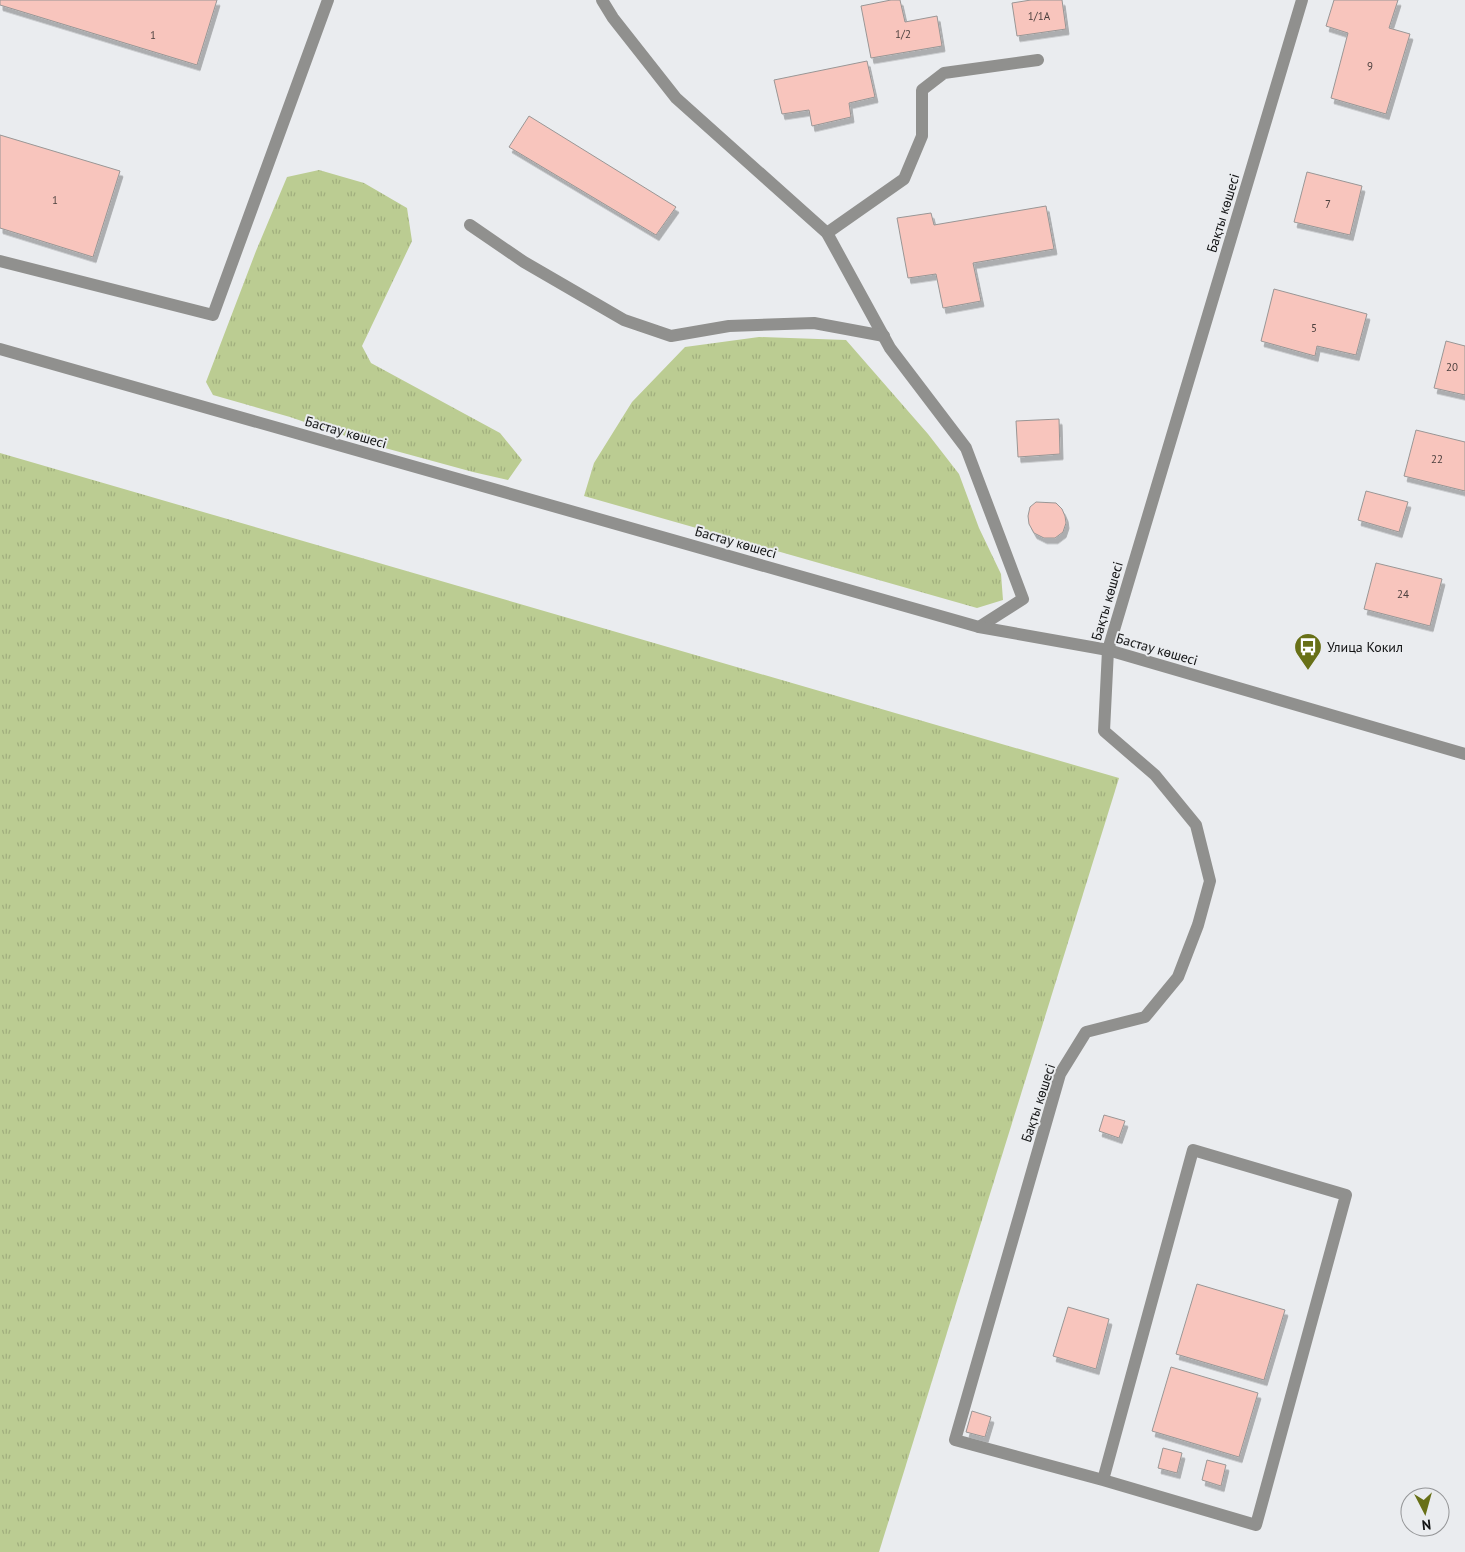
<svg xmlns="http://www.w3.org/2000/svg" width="1465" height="1552" font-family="'PT Sans',sans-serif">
<defs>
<pattern id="grass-tufts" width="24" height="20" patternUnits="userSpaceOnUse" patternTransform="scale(1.25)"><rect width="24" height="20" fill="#bbcc92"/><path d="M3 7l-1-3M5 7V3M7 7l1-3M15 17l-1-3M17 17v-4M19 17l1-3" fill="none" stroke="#a0ae7d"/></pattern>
<filter id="shadow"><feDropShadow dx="3" dy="5.5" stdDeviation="0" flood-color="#0004"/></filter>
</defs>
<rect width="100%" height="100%" fill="#eaecef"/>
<g fill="url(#grass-tufts)">
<path d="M319,170L364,183L407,208L412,241L362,346L371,363L500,433L522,460L508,480L473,472L363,442L290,417L213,395L206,382L256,251L287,177Z"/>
<path d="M759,337L846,340L928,434L959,474L979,528L1001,574L1003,600L977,608L584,496L594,463L632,402L685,347Z"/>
<path d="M0,453L1119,778L879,1552H0Z"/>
</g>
<g fill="#f8c5bd" stroke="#999695" filter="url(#shadow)">
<path d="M0,0H217L197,65L0,5Z"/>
<path d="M891,0H900L905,22L937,16L942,46L871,58L861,6Z"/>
<path d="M1031,0H1062L1066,29L1017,36L1012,3Z"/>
<path d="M1334,0H1398L1389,28L1410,34L1386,114L1331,98L1348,33L1326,26Z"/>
<path d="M867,61L875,97L849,103L851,117L812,126L809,110L782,114L774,80Z"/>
<path d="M529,116L676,207L656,235L509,147Z"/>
<path d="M0,135L120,171L93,257L0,228Z"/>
<path d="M1307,172L1362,186L1350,235L1294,222Z"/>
<path d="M1046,206L1054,249L973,263L981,301L943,308L936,274L908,278L897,218L931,213L934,225Z"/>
<path d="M1274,289L1367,314L1356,355L1317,346L1315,356L1261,341Z"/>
<path d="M1446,341L1465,346V395L1434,388Z"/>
<path d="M1059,419L1060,454L1018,457L1016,421Z"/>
<path d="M1416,430L1465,442V491L1404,476Z"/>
<path d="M1366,491L1408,502L1399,532L1358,520Z"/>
<path d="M1036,502L1056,503L1062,509L1065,516L1066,523L1063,532L1055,538H1044L1034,533L1029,524L1028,516L1030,507Z"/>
<path d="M1376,563L1442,579L1430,626L1364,609Z"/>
<path d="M1104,1115L1125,1121L1119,1138L1099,1131Z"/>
<path d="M1197,1284L1285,1310L1264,1380L1176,1354Z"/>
<path d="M1068,1307L1109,1319L1096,1369L1053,1356Z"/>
<path d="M1171,1367L1258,1393L1239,1457L1152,1431Z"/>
<path d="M972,1411L991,1417L985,1437L966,1432Z"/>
<path d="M1163,1448L1182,1453L1177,1473L1158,1468Z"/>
<path d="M1207,1460L1226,1465L1221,1486L1202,1480Z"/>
</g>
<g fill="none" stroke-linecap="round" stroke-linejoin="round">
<path stroke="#90908e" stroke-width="12" d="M0,261L213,315L328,0"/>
<g stroke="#90908e" stroke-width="12">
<path d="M602,0L613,18L676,98L827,233L890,348L966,448L1023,599L979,627"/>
<path d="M470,225L524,262L624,320L671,336L729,326L814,323L884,336"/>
<path d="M827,233L904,179L922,136V90L944,73L1038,60"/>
<path d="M0,349L979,627L1108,650L1465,754"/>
<path d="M1103,1480L1193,1150L1346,1195L1256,1525L1103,1480L955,1440L1060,1074L1086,1032L1145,1017L1178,977L1198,925L1210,881L1196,825L1155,775L1104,731L1108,650L1302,0"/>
</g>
</g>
<defs>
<symbol id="bus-pin" viewBox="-11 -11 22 30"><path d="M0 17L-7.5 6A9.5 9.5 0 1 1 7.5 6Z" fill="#687017" stroke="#eaecef"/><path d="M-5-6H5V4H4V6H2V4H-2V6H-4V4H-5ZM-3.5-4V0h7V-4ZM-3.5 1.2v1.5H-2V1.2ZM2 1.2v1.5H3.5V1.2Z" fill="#fff"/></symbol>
</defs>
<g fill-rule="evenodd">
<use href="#bus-pin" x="1292" y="631" width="32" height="43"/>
</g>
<g text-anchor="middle" stroke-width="4" stroke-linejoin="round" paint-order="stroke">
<g font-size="11" fill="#4c403e">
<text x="1039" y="20">1/1А</text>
<text x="903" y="38">1/2</text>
<text x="153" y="39">1</text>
<text x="1370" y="70">9</text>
<text x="55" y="204">1</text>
<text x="1328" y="208">7</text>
<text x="1314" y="332">5</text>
<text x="1452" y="371">20</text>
<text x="1437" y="463">22</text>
<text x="1403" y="598">24</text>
</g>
<g font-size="14" fill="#121314" stroke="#eaecef">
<text transform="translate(1223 213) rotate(-73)" y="5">Бақты көшесі</text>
<text transform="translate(346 432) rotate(16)" y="5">Бастау көшесі</text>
<text transform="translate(736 542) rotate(16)" y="5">Бастау көшесі</text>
<text transform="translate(1107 601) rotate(-74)" y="5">Бақты көшесі</text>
<text transform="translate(1157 649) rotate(16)" y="5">Бастау көшесі</text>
<text transform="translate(1038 1103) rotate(-72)" y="5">Бақты көшесі</text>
</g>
<g font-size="14" fill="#121314" stroke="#eaecef" text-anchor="start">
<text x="1327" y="652">Улица Кокил</text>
</g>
</g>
<g transform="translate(1425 1512) rotate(174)"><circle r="24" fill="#eaecef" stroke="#949597"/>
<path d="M0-4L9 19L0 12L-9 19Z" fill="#687017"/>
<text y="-8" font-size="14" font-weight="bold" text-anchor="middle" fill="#121314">N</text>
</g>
</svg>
